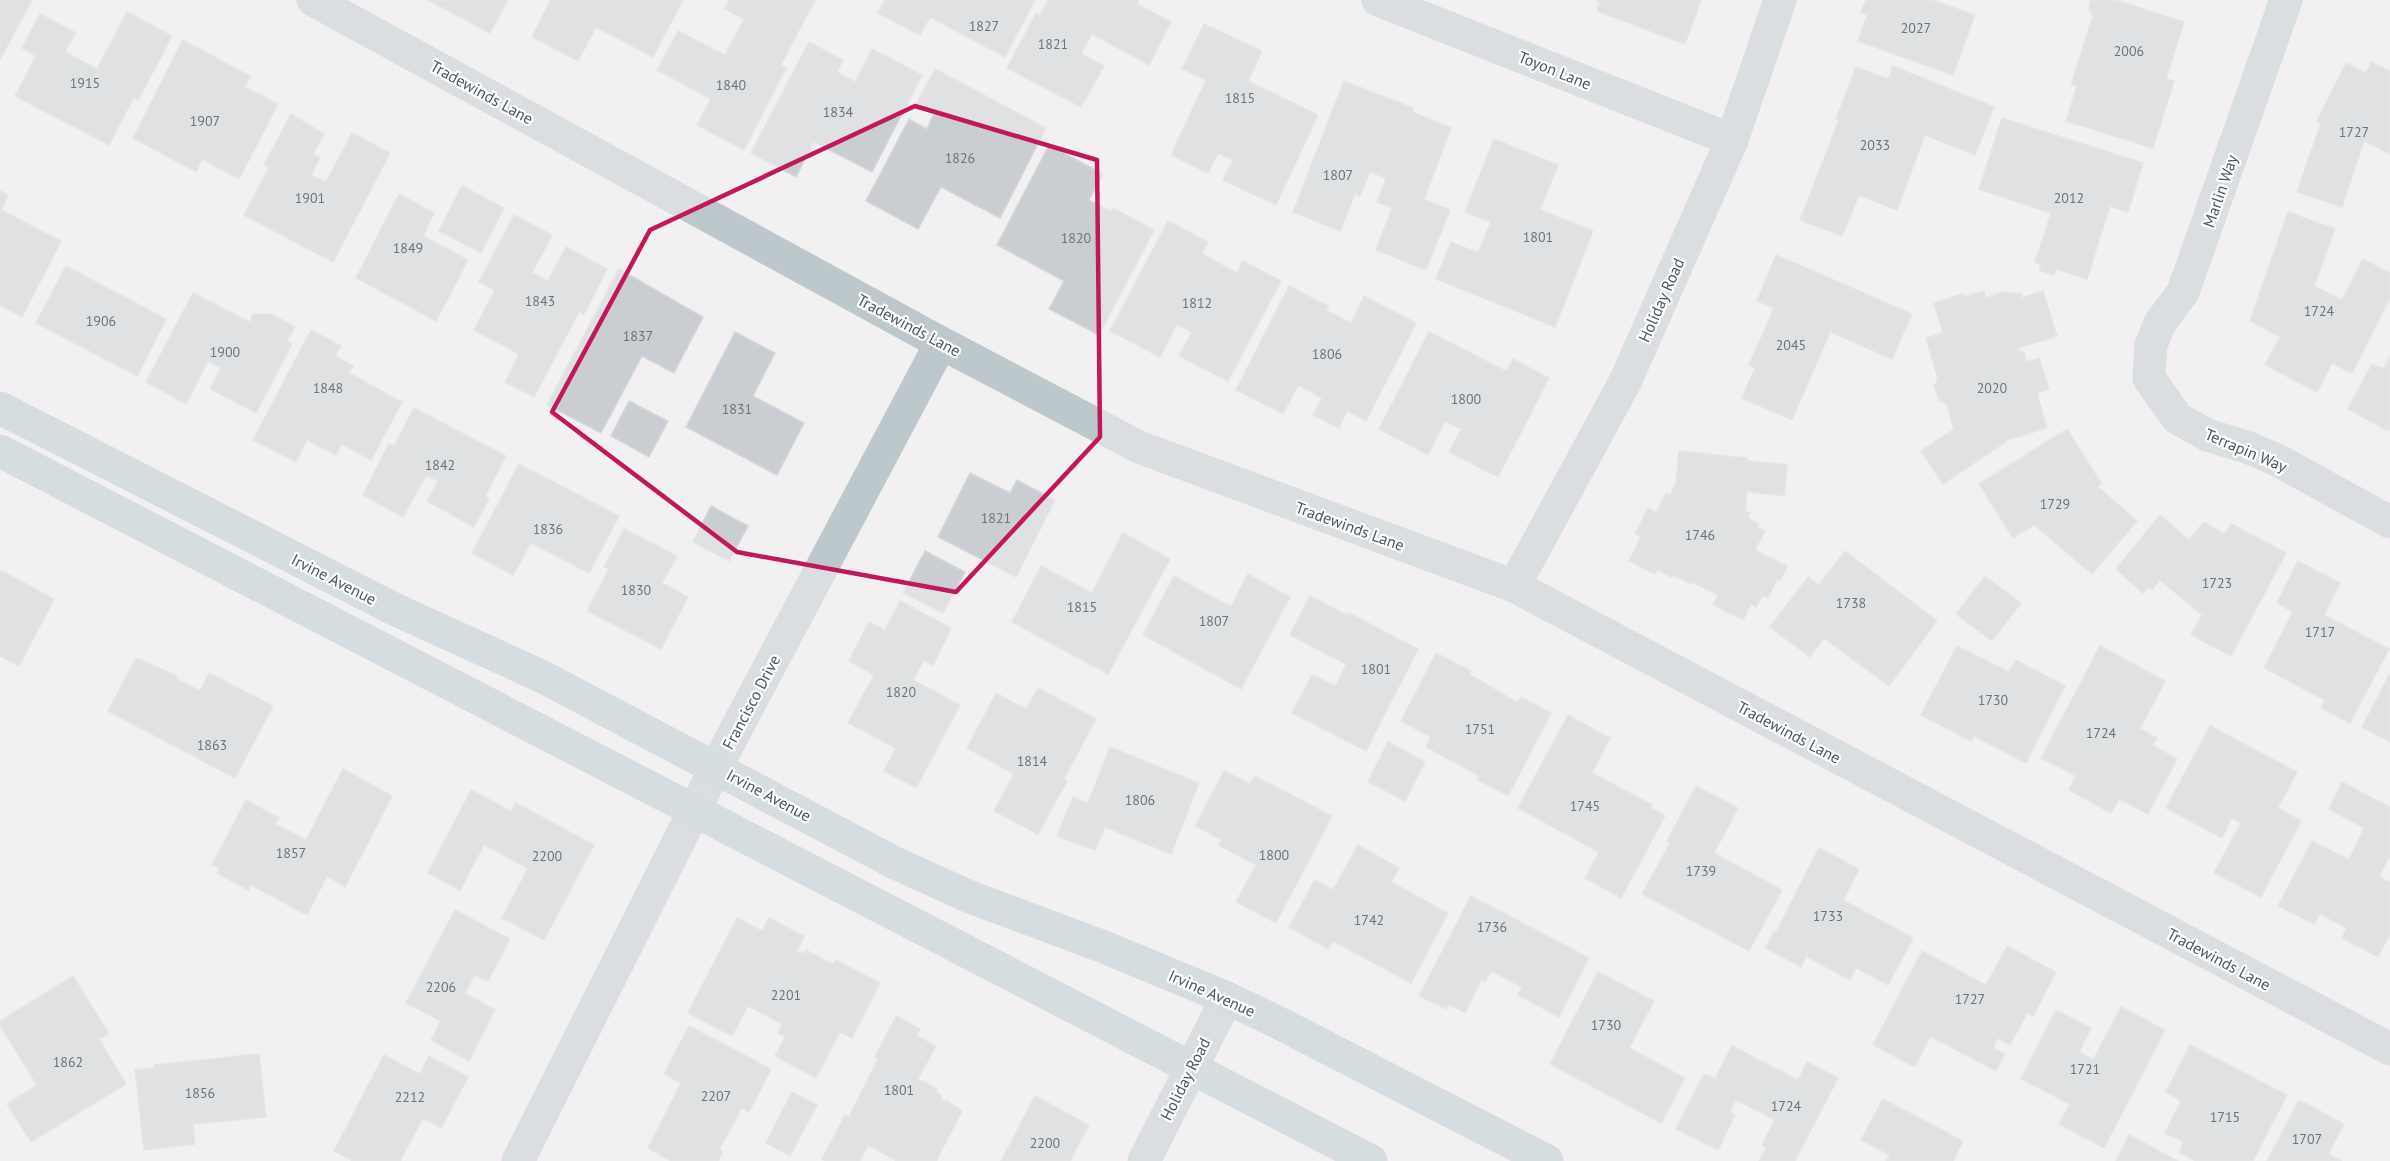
<svg xmlns="http://www.w3.org/2000/svg" width="2390" height="1161" font-family="'PT Sans',sans-serif">
<rect width="100%" height="100%" fill="#f2f0f0"/>
<g fill="#caced2" stroke="#d4d8db" stroke-width="1.5">
<path d="M0,0H32L0,60Z"/>
<path d="M428,0H508L490,33Z"/>
<path d="M551,0H683L653,57L596,27L578,61L532,37Z"/>
<path d="M729,0H815L781,65L786,68L744,150L697,125L711,99L657,70L678,31L725,55L744,19L725,9Z"/>
<path d="M885,0H1035L1005,57L930,17L920,35L878,13Z"/>
<path d="M1048,0H1139L1137,4L1171,22L1149,65L1092,34L1081,54L1104,66L1081,107L1007,68L1036,13L1040,15Z"/>
<path d="M1596,0H1701L1685,44L1597,11L1600,3Z"/>
<path d="M1866,0H1932L1975,15L1953,75L1858,41L1867,15L1861,13Z"/>
<path d="M2090,0H2115L2184,22L2166,79L2174,81L2153,148L2066,121L2077,86L2071,84L2093,16L2089,8Z"/>
<path d="M127,12L172,36L138,100L134,97L109,145L15,96L36,56L22,48L40,14L76,33L65,52L97,69Z"/>
<path d="M1204,24L1262,51L1248,81L1318,115L1276,205L1223,180L1233,160L1218,153L1208,173L1171,155L1206,80L1182,69Z"/>
<path d="M183,40L250,76L245,87L278,104L239,179L202,159L196,172L133,138Z"/>
<path d="M809,42L843,60L837,72L855,82L872,49L922,75L872,172L814,142L796,177L751,153Z"/>
<path d="M2371,62L2390,71V154L2364,141L2342,207L2297,192L2321,123L2317,121L2346,63L2366,73Z"/>
<path d="M1893,66L1994,107L1975,155L1925,135L1897,210L1859,195L1842,236L1800,220L1839,120L1836,119L1856,67L1888,79Z"/>
<path d="M935,69L1046,128L1000,218L941,187L918,229L866,201L909,119L927,129L934,113L916,104Z"/>
<path d="M1344,81L1413,108L1412,112L1451,128L1424,199L1450,210L1426,270L1376,250L1392,208L1377,202L1386,178L1370,172L1360,196L1355,194L1340,231L1293,212Z"/>
<path d="M291,114L324,134L313,154L320,158L311,175L326,182L352,133L390,153L333,262L244,215L269,167L264,165Z"/>
<path d="M2002,118L2143,163L2128,212L2110,206L2087,279L2056,269L2054,275L2039,270L2041,264L2035,262L2051,213L1979,189Z"/>
<path d="M1494,139L1558,165L1540,210L1593,231L1555,327L1436,279L1451,242L1478,253L1491,222L1465,212Z"/>
<path d="M1049,145L1103,174L1089,200L1111,212L1113,208L1154,230L1099,335L1049,309L1064,281L997,245Z"/>
<path d="M462,186L504,208L481,253L439,231Z"/>
<path d="M0,191L8,195L1,210L61,241L22,317L0,305Z"/>
<path d="M399,194L434,213L423,236L468,260L436,321L356,278Z"/>
<path d="M2288,212L2335,229L2314,286L2342,300L2363,259L2390,273V298L2352,373L2332,363L2317,392L2265,365L2280,337L2250,321Z"/>
<path d="M514,215L552,235L532,273L548,281L566,247L607,269L584,314L579,312L534,397L505,382L519,354L474,330L495,290L479,282Z"/>
<path d="M1168,221L1208,242L1202,254L1237,273L1243,261L1281,281L1228,381L1179,356L1192,332L1177,324L1160,357L1110,331Z"/>
<path d="M1776,255L1912,314L1892,359L1830,332L1792,420L1742,398L1755,368L1749,365L1774,308L1757,301Z"/>
<path d="M66,266L166,319L137,376L36,323Z"/>
<path d="M619,269L703,317L674,373L642,356L601,433L547,405Z"/>
<path d="M1289,286L1328,306L1326,310L1351,323L1364,296L1416,323L1366,421L1347,411L1339,428L1313,415L1322,398L1298,385L1283,414L1236,390Z"/>
<path d="M1984,291L1985,298L2003,292L2021,294L2022,298L2043,291L2057,336L2019,348L2021,353L2024,352L2026,362L2039,358L2049,389L2037,393L2047,428L2010,439L1943,484L1921,451L1954,429L1947,404L1939,401L1934,386L1938,379L1926,338L1943,333L1934,303L1963,294L1964,297Z"/>
<path d="M193,293L250,322L253,314H271L295,327L287,341L292,344L256,413L210,389L221,368L208,361L186,404L146,382Z"/>
<path d="M311,330L341,346L335,356L353,366L349,373L402,402L371,460L342,444L336,455L307,440L296,462L253,440Z"/>
<path d="M735,332L775,353L753,396L804,423L777,475L686,427Z"/>
<path d="M1429,332L1506,371L1513,359L1549,378L1498,477L1449,452L1461,429L1445,421L1428,455L1379,429Z"/>
<path d="M2390,356V428L2388,431L2348,409L2372,364L2383,369Z"/>
<path d="M629,401L668,421L649,457L611,436Z"/>
<path d="M414,408L506,456L485,496L489,499L474,527L427,501L438,481L426,475L403,517L363,495L389,444L394,446Z"/>
<path d="M2067,429L2101,483L2098,487L2137,521L2092,574L2034,525L2013,538L1979,484Z"/>
<path d="M1679,451L1747,458V461L1787,465L1784,496L1747,492L1745,511L1750,513L1748,518L1759,524L1757,527L1765,531L1755,550L1787,566L1780,581L1777,579L1768,598L1763,595L1756,607L1751,604L1743,620L1713,605L1718,595L1692,582L1691,584L1673,575L1671,577L1657,569L1655,574L1629,561L1641,537L1635,534L1648,508L1656,513L1666,493L1670,495L1676,483Z"/>
<path d="M519,464L619,516L589,573L531,543L513,575L472,553Z"/>
<path d="M970,473L1010,493L1017,480L1055,500L1016,577L938,537Z"/>
<path d="M711,506L748,526L729,561L693,542Z"/>
<path d="M2160,515L2189,540L2204,522L2224,534L2232,524L2286,553L2231,656L2191,635L2202,615L2160,580L2152,590L2149,587L2143,593L2116,569Z"/>
<path d="M624,529L677,556L662,583L688,597L661,649L587,611L609,569L604,567Z"/>
<path d="M1123,533L1170,559L1108,674L1012,622L1041,566L1092,593Z"/>
<path d="M925,551L965,572L943,613L903,593Z"/>
<path d="M1845,551L1937,621L1889,686L1824,638L1810,657L1770,627L1808,577L1819,585Z"/>
<path d="M2298,561L2340,583L2324,615L2389,649L2350,723L2321,708L2325,700L2264,668L2293,612L2277,603Z"/>
<path d="M0,570L54,599L19,666L0,656Z"/>
<path d="M1248,574L1290,597L1241,689L1143,635L1174,576L1231,607Z"/>
<path d="M1985,576L2021,603L1992,641L1956,614Z"/>
<path d="M1310,596L1348,616L1349,613L1418,649L1366,751L1292,713L1312,675L1336,686L1346,664L1290,635Z"/>
<path d="M900,601L951,628L933,665L924,660L913,680L960,705L916,788L884,771L896,748L848,723L874,675L849,661L869,622L885,630Z"/>
<path d="M1957,646L2009,672L2016,660L2065,686L2026,763L1974,736L1971,741L1921,715Z"/>
<path d="M2100,646L2165,681L2140,729L2157,738L2152,745L2177,759L2148,814L2119,799L2111,813L2069,790L2076,776L2041,758Z"/>
<path d="M1436,653L1471,671L1469,674L1516,702V705L1521,697L1551,713L1508,796L1478,780L1480,776L1426,747L1431,737L1401,721Z"/>
<path d="M136,658L177,676L176,679L200,691L209,673L273,706L235,778L108,711Z"/>
<path d="M2390,673V742L2362,727Z"/>
<path d="M1038,688L1096,719L1064,779L1067,781L1038,834L994,811L1014,774L967,748L996,693L1026,709Z"/>
<path d="M1568,715L1610,738L1592,773L1652,805L1650,807L1665,816L1621,898L1585,878L1599,852L1518,808Z"/>
<path d="M2210,726L2297,772L2278,808L2301,821L2261,897L2214,873L2241,823L2232,818L2222,838L2166,808Z"/>
<path d="M1388,742L1425,762L1405,801L1368,782Z"/>
<path d="M1110,747L1199,783L1171,854L1105,827L1095,850L1057,836L1073,797L1088,803Z"/>
<path d="M343,769L392,796L345,887L327,876L307,915L251,885L248,890L217,873L219,868L212,865L246,800L279,818L275,824L306,840Z"/>
<path d="M1224,771L1250,784L1255,776L1332,816L1276,923L1236,902L1256,865L1218,845L1222,840L1195,826Z"/>
<path d="M2342,782L2390,807V855L2379,877L2390,882V933L2378,957L2342,938L2347,928L2320,914L2314,924L2278,906L2312,841L2349,860L2364,828L2329,809Z"/>
<path d="M1696,786L1738,808L1714,853L1782,890L1749,951L1642,894L1670,843L1667,841Z"/>
<path d="M471,790L511,811L516,803L594,845L544,940L502,918L528,868L484,845L460,890L428,873Z"/>
<path d="M1358,845L1399,868L1391,882L1448,913L1411,983L1333,941L1328,949L1289,927L1315,880L1333,890Z"/>
<path d="M1819,848L1859,869L1843,900L1913,938L1888,985L1856,968L1850,980L1806,956L1801,967L1766,948L1774,931L1776,932Z"/>
<path d="M1471,896L1589,958L1559,1017L1518,995L1522,987L1491,971L1485,982L1481,980L1465,1013L1449,1004L1446,1009L1419,996Z"/>
<path d="M455,910L510,939L488,981L475,975L465,993L495,1010L469,1061L431,1040L441,1021L406,1003Z"/>
<path d="M737,918L762,931L769,918L804,936L797,951L804,954L806,950L834,965L836,960L880,983L852,1038L840,1032L816,1078L775,1056L785,1037L778,1033L782,1024L748,1006L732,1036L688,1013Z"/>
<path d="M2007,946L2056,972L2033,1016L2027,1013L2010,1045L1998,1038L1993,1048L2005,1054L1996,1071L1930,1036L1915,1067L1873,1045L1922,951L1986,985Z"/>
<path d="M1598,972L1654,1001L1629,1048L1685,1078L1661,1123L1550,1064Z"/>
<path d="M73,976L109,1034L99,1039L126,1084L31,1142L7,1104L37,1085L0,1025V1021Z"/>
<path d="M2121,1007L2165,1030L2104,1148L2059,1124L2070,1104L2021,1079L2056,1010L2091,1028L2079,1052L2093,1060Z"/>
<path d="M896,1016L920,1029L917,1036L936,1046L918,1079L937,1089L936,1092L942,1096L941,1100L946,1102V1100L962,1111L936,1161H897L868,1145L860,1161H826L822,1159L845,1115L849,1117L878,1059L875,1057Z"/>
<path d="M689,1026L771,1069L749,1112L742,1108L720,1148L722,1153L718,1161H671L648,1148L681,1083L664,1074Z"/>
<path d="M2190,1045L2287,1095L2253,1161H2196L2179,1152L2184,1142L2165,1133L2181,1101L2166,1092Z"/>
<path d="M1732,1046L1798,1080L1807,1062L1838,1078L1795,1161H1759L1766,1148L1762,1145L1775,1120L1736,1100L1730,1112L1735,1115L1718,1150L1676,1129L1704,1074L1715,1079Z"/>
<path d="M259,1054L266,1117L193,1124L195,1144L144,1150L135,1070L154,1068V1065Z"/>
<path d="M384,1055L420,1074L429,1056L468,1077L441,1128L423,1118L400,1161H353L334,1151Z"/>
<path d="M792,1092L817,1105L790,1156L766,1143Z"/>
<path d="M1035,1096L1089,1125L1070,1161H1001Z"/>
<path d="M1883,1099L1963,1141L1953,1161H1886L1890,1155L1861,1140Z"/>
<path d="M2299,1100L2344,1124L2328,1154L2342,1161H2267Z"/>
<path d="M2129,1135L2178,1161H2116Z"/>
</g>
<g fill="none" stroke-linecap="round" stroke-linejoin="round">
<g stroke="#bcc8cc" stroke-width="33">
<path d="M313,0L941,343L1139,447L1514,586L2390,1049"/>
<path d="M1378,0L1732,140"/>
<path d="M2286,0L2183,292L2160,323L2151,345L2149,378L2177,418L2207,435L2247,447L2279,461L2390,522"/>
<path d="M1514,586L1625,382L1732,140L1780,0"/>
<path d="M518,1161L716,767L941,343"/>
<path d="M1144,1161L1227,998"/>
</g>
<g stroke="#b1c6cd" stroke-width="33">
<path d="M0,408L394,609L543,677L895,863L970,897L1104,947L1227,998L1281,1024L1547,1161"/>
<path d="M0,451L1371,1161"/>
</g>
</g>
<path d="M0 0H2390V1161H0ZM915,106L1097,160L1100,437L956,592L737,552L552,412L650,230Z" fill="#f2f0f0" fill-opacity=".55" fill-rule="evenodd"/>
<path fill="none" stroke="#c2185b" stroke-width="4.5" stroke-linejoin="round" d="M915,106L1097,160L1100,437L956,592L737,552L552,412L650,230Z"/>
<g text-anchor="middle" stroke-width="4.5" stroke-linejoin="round" paint-order="stroke">
<g font-size="14" fill="#68767a">
<text x="984" y="31">1827</text>
<text x="1916" y="33">2027</text>
<text x="1053" y="49">1821</text>
<text x="2129" y="56">2006</text>
<text x="85" y="88">1915</text>
<text x="731" y="90">1840</text>
<text x="1240" y="103">1815</text>
<text x="838" y="117">1834</text>
<text x="205" y="126">1907</text>
<text x="2354" y="137">1727</text>
<text x="1875" y="150">2033</text>
<text x="960" y="163">1826</text>
<text x="1338" y="180">1807</text>
<text x="310" y="203">1901</text>
<text x="2069" y="203">2012</text>
<text x="1538" y="242">1801</text>
<text x="1076" y="243">1820</text>
<text x="408" y="253">1849</text>
<text x="540" y="306">1843</text>
<text x="1197" y="308">1812</text>
<text x="2319" y="316">1724</text>
<text x="101" y="326">1906</text>
<text x="638" y="341">1837</text>
<text x="1791" y="350">2045</text>
<text x="225" y="357">1900</text>
<text x="1327" y="359">1806</text>
<text x="328" y="393">1848</text>
<text x="1992" y="393">2020</text>
<text x="1466" y="404">1800</text>
<text x="737" y="414">1831</text>
<text x="440" y="470">1842</text>
<text x="2055" y="509">1729</text>
<text x="996" y="523">1821</text>
<text x="548" y="534">1836</text>
<text x="1700" y="540">1746</text>
<text x="2217" y="588">1723</text>
<text x="636" y="595">1830</text>
<text x="1851" y="608">1738</text>
<text x="1082" y="612">1815</text>
<text x="1214" y="626">1807</text>
<text x="2320" y="637">1717</text>
<text x="1376" y="674">1801</text>
<text x="901" y="697">1820</text>
<text x="1993" y="705">1730</text>
<text x="1480" y="734">1751</text>
<text x="2101" y="738">1724</text>
<text x="212" y="750">1863</text>
<text x="1032" y="766">1814</text>
<text x="1140" y="805">1806</text>
<text x="1585" y="811">1745</text>
<text x="291" y="858">1857</text>
<text x="1274" y="860">1800</text>
<text x="547" y="861">2200</text>
<text x="1701" y="876">1739</text>
<text x="1828" y="921">1733</text>
<text x="1369" y="925">1742</text>
<text x="1492" y="932">1736</text>
<text x="441" y="992">2206</text>
<text x="786" y="1000">2201</text>
<text x="1970" y="1004">1727</text>
<text x="1606" y="1030">1730</text>
<text x="68" y="1067">1862</text>
<text x="2085" y="1074">1721</text>
<text x="899" y="1095">1801</text>
<text x="200" y="1098">1856</text>
<text x="716" y="1101">2207</text>
<text x="410" y="1102">2212</text>
<text x="1786" y="1111">1724</text>
<text x="2225" y="1122">1715</text>
<text x="2307" y="1144">1707</text>
<text x="1045" y="1148">2200</text>
</g>
<g font-size="16" fill="#48585c" stroke="#fff">
<text transform="translate(1555 70) rotate(22)" y="6">Toyon Lane</text>
<text transform="translate(482 92) rotate(29)" y="6">Tradewinds Lane</text>
<text transform="translate(2220 191) rotate(-71)" y="6">Marlin Way</text>
<text transform="translate(1661 300) rotate(-66)" y="6">Holiday Road</text>
<text transform="translate(909 325) rotate(28)" y="6">Tradewinds Lane</text>
<text transform="translate(2246 450) rotate(23)" y="6">Terrapin Way</text>
<text transform="translate(1350 526) rotate(20)" y="6">Tradewinds Lane</text>
<text transform="translate(334 579) rotate(27)" y="6">Irvine Avenue</text>
<text transform="translate(751 702) rotate(-62)" y="6">Francisco Drive</text>
<text transform="translate(1789 732) rotate(28)" y="6">Tradewinds Lane</text>
<text transform="translate(769 795) rotate(28)" y="6">Irvine Avenue</text>
<text transform="translate(2219 959) rotate(28)" y="6">Tradewinds Lane</text>
<text transform="translate(1212 993) rotate(24)" y="6">Irvine Avenue</text>
<text transform="translate(1185 1079) rotate(-63)" y="6">Holiday Road</text>
</g>
</g>
</svg>
